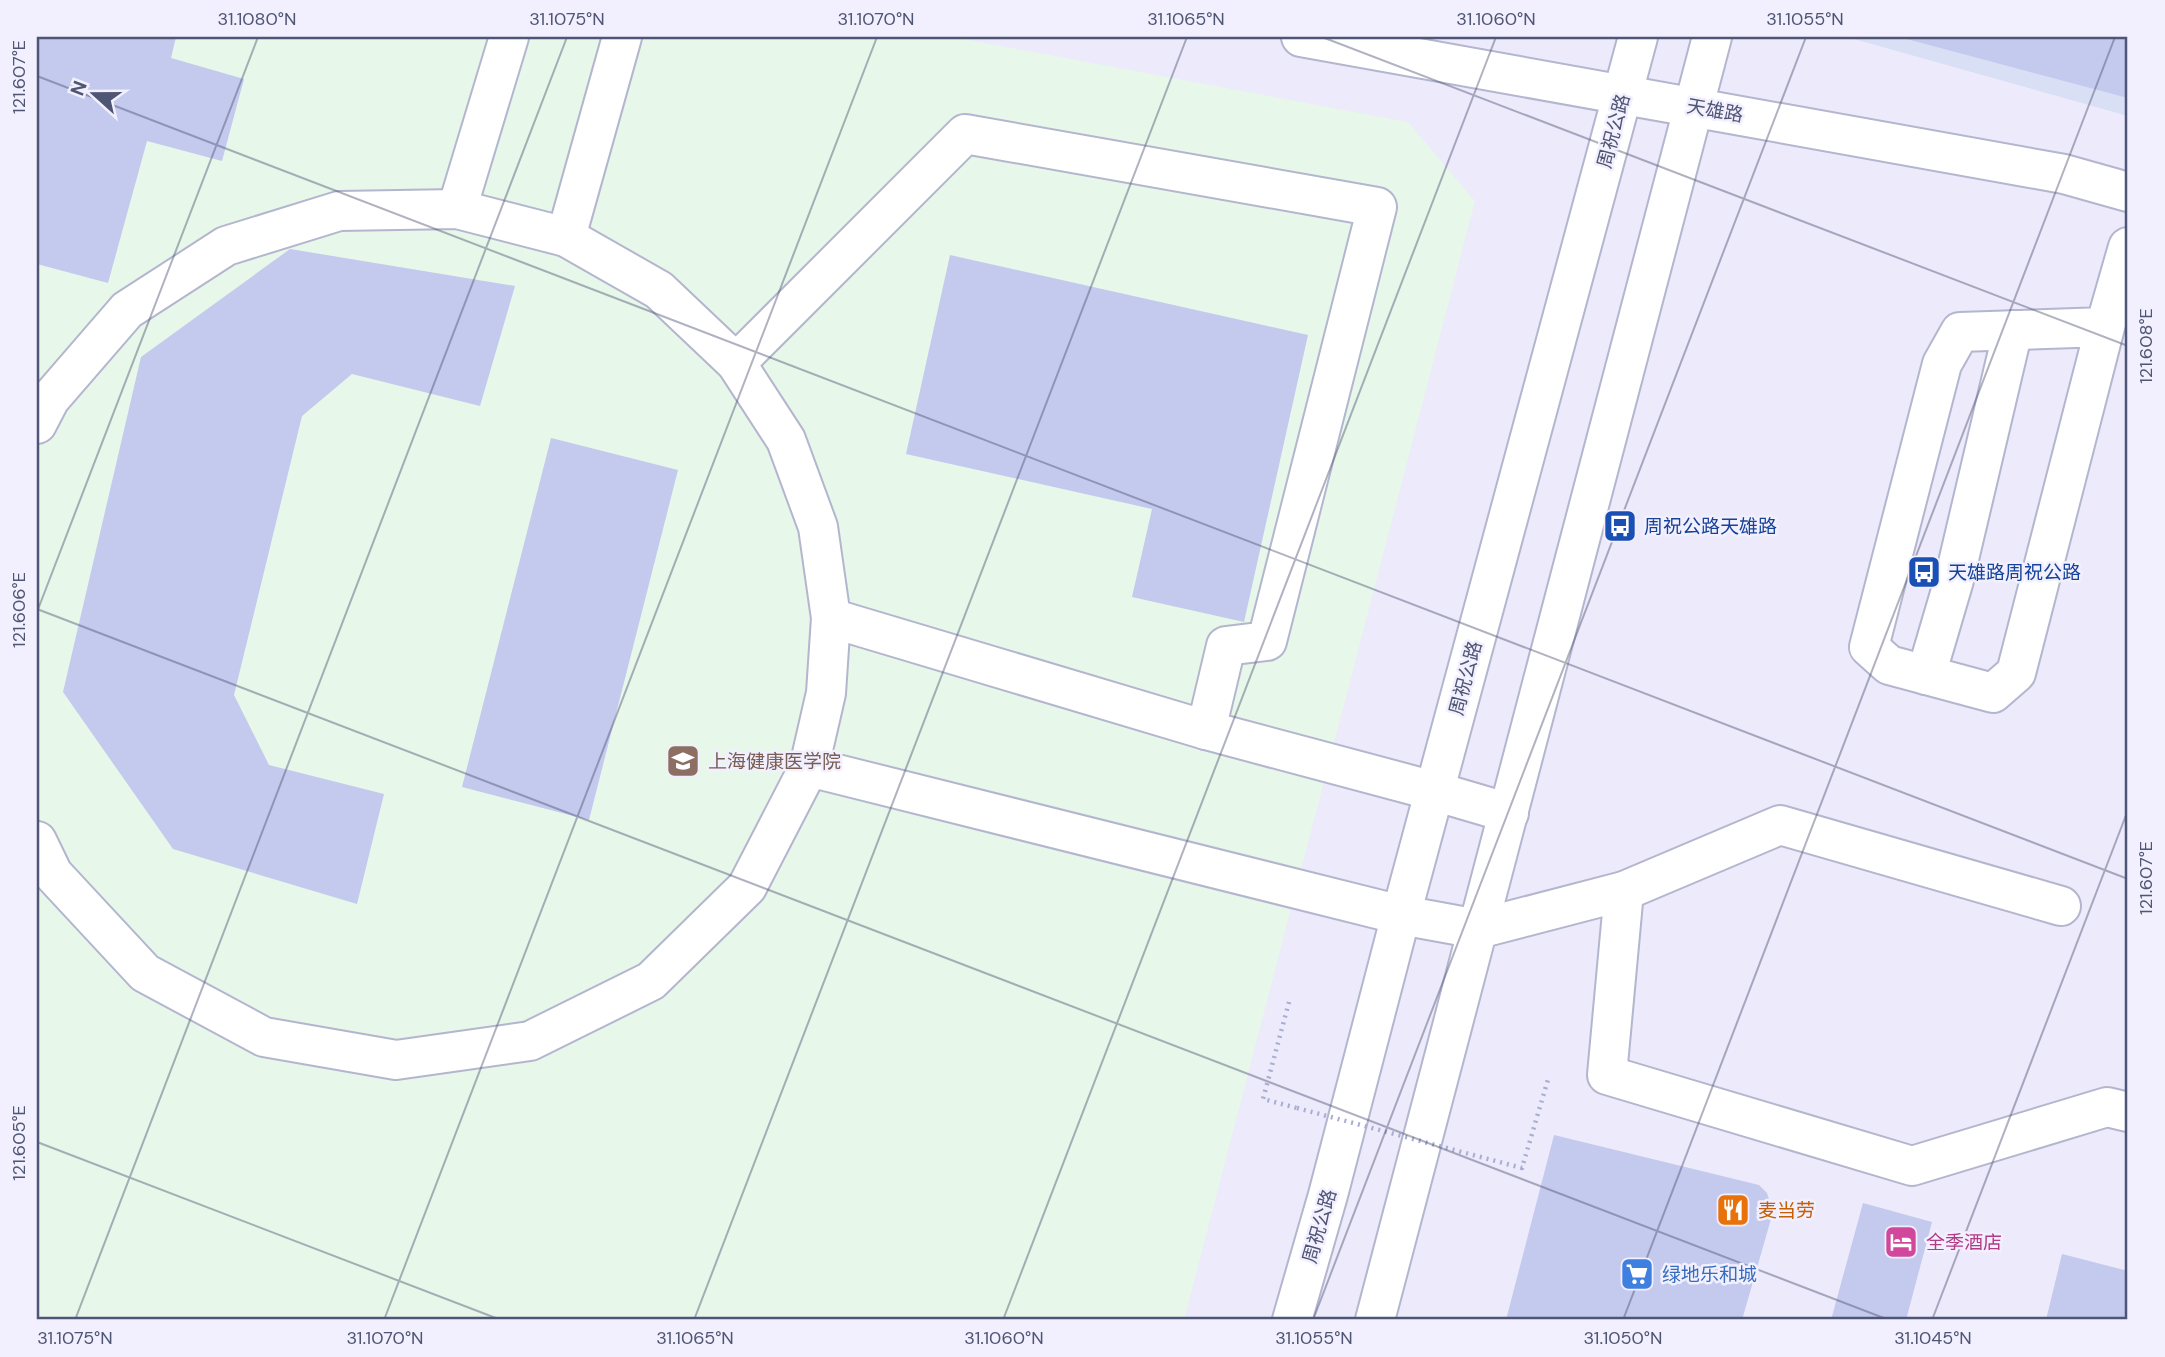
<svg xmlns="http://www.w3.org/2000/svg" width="2165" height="1357" font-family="'DM Sans','Noto Sans SC',sans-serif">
<rect width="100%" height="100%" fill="#eceafb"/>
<path fill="#d9dff5" d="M1847,37H2128V116Z"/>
<path fill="#e7f7e9" d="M37,37H953L1408,122L1475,201L1184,1320H37Z"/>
<g fill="#c4c9ee">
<path d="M37,37H176L171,58L244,79L222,161L147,141L108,283L37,264Z"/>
<path d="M1903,37H2128V98L1903,38Z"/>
<path d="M290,249L515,286L480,406L352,374L302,416L234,695L269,765L384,794L357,904L173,849L63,692L141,357Z"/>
<path d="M950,255L1308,335L1244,622L1132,597L1152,509L906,454Z"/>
<path d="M551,438L678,470L589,820L462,787Z"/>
<path d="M1554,1135L1759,1185L1767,1193L1773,1212L1742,1320H1506Z"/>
<path d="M1863,1203L1932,1222L1906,1320H1831Z"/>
<path d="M2062,1254L2128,1271V1320H2046Z"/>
</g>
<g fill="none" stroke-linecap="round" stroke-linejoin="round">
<defs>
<g id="minor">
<path d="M1301,37L2064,174L2128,192"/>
<path d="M457,209L509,37"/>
<path d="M566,237L622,37"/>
<path d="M2105,327L1960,332L1942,364L1869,647L1889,665L1993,693L2016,673L2105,327L2128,247"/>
<path d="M736,363L965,134L1377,207L1267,641L1226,646L1206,730"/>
<path d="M37,424L50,399L127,310L226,246L339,211L457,209L566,237L659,290L736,363L786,440L818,527L831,618L826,693L809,767L747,887L651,981L530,1041L396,1060L264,1037L145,973L53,874L37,841"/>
<path d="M831,618L1206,730L1434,791L1509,813"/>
<path d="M1926,675L1954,580L2013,330"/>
<path d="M809,767L1401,915L1478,929L1624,891L1780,825L2061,906"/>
<path d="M1624,891L1607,1075L1912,1166L2107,1107L2128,1112"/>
<path d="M1292,1320L1328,1195L1401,915L1638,37"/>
<path d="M1375,1320L1712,37"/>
</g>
</defs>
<use href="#minor" stroke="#b3b6ce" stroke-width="42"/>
<g stroke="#a7add3" stroke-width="4.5" stroke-dasharray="2 5" stroke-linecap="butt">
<path d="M1289,1002L1263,1099L1297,1108"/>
<path d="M1473,1155L1522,1168L1549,1076"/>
</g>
<use href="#minor" stroke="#fff" stroke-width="38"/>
<path stroke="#a7add3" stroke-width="4.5" stroke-dasharray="2 5" stroke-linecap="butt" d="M1297,1108L1473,1155"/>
</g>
<path fill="none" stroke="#4f5574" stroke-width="2" stroke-opacity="0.45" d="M1322,37L2128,346M37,76L2128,879M37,609L1889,1320M37,612L258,37M37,1142L501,1320M75,1320L567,37M384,1320L877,37M694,1320L1187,37M1003,1320L1496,37M1313,1320L1806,37M1623,1320L2115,37M1932,1320L2128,810"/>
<defs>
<symbol id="bus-square" viewBox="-11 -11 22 22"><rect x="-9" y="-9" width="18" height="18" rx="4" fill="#1a4fb4" stroke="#f2f0fe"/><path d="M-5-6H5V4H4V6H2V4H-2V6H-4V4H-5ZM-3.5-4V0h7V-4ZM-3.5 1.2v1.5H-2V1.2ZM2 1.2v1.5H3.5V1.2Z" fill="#fff"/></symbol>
<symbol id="school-square" viewBox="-11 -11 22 22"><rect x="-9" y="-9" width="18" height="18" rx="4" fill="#8d6e63" stroke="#f2f0fe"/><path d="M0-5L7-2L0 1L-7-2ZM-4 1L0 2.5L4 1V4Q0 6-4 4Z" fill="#fff"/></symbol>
<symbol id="restaurant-square" viewBox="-11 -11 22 22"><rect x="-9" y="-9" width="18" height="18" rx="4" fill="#e8710a" stroke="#f2f0fe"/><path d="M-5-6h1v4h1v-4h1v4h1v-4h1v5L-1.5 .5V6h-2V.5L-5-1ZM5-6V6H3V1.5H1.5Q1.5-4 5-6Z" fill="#fff"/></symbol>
<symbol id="hotel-square" viewBox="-11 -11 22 22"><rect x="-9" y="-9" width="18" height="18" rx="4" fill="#d1479c" stroke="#f2f0fe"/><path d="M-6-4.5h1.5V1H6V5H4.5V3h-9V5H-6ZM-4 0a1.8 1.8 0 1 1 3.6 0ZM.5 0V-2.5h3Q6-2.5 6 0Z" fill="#fff"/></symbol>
<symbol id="supermarket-square" viewBox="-11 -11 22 22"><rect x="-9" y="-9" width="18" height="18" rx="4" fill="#3f7fe0" stroke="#f2f0fe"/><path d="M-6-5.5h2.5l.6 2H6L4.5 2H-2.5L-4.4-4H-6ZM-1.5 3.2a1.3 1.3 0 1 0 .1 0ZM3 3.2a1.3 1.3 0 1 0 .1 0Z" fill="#fff"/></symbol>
</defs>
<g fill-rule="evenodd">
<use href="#bus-square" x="1601" y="507" width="38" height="38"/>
<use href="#bus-square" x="1905" y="553" width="38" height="38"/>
<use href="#school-square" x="664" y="742" width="38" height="38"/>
<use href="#restaurant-square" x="1714" y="1191" width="38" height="38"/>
<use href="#hotel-square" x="1882" y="1223" width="38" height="38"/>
<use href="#supermarket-square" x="1618" y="1255" width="38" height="38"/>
</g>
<g text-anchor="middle" stroke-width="5" stroke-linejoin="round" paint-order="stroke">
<g font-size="19" fill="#4f5574" stroke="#f2f0fe">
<text transform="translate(1715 110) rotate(10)" y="7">天雄路</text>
<text transform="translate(1613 131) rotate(-75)" y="7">周祝公路</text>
<text transform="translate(1465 678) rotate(-75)" y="7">周祝公路</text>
<text transform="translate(1319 1226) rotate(-74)" y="7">周祝公路</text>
</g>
<g font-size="19" fill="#164399" stroke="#f2f0fe" text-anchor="start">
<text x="1644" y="533">周祝公路天雄路</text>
<text x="1948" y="579">天雄路周祝公路</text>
</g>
<g font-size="19" fill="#785e54" stroke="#f2f0fe" text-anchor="start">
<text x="708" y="768">上海健康医学院</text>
</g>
<g font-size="19" fill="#c56008" stroke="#f2f0fe" text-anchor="start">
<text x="1758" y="1217">麦当劳</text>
</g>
<g font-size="19" fill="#b23c85" stroke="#f2f0fe" text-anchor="start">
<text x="1926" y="1249">全季酒店</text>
</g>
<g font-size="19" fill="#366cbe" stroke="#f2f0fe" text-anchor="start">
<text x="1662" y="1281">绿地乐和城</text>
</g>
</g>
<rect width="2165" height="1357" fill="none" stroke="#f2f0fe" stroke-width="77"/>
<g transform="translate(94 94) rotate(291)" stroke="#f2f0fe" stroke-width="5" paint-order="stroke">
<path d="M0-5L12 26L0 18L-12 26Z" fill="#4f5574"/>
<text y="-10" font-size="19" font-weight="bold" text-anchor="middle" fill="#4f5574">N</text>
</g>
<rect x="38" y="38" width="2088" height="1280" fill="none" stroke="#4f5574" stroke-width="2.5"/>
<g font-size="18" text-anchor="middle" fill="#4f5574">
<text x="257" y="25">31.1080°N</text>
<text x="567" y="25">31.1075°N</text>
<text x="876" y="25">31.1070°N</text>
<text x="1186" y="25">31.1065°N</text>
<text x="1496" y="25">31.1060°N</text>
<text x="1805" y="25">31.1055°N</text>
<text transform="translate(19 77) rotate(-90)" y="6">121.607°E</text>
<text transform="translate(2146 346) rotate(-90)" y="6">121.608°E</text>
<text transform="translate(19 610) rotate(-90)" y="6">121.606°E</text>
<text transform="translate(2146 878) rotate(-90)" y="6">121.607°E</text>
<text transform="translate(19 1143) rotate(-90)" y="6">121.605°E</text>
<text x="75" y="1344">31.1075°N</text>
<text x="385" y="1344">31.1070°N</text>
<text x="695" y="1344">31.1065°N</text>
<text x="1004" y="1344">31.1060°N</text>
<text x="1314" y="1344">31.1055°N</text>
<text x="1623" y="1344">31.1050°N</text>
<text x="1933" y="1344">31.1045°N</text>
</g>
</svg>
